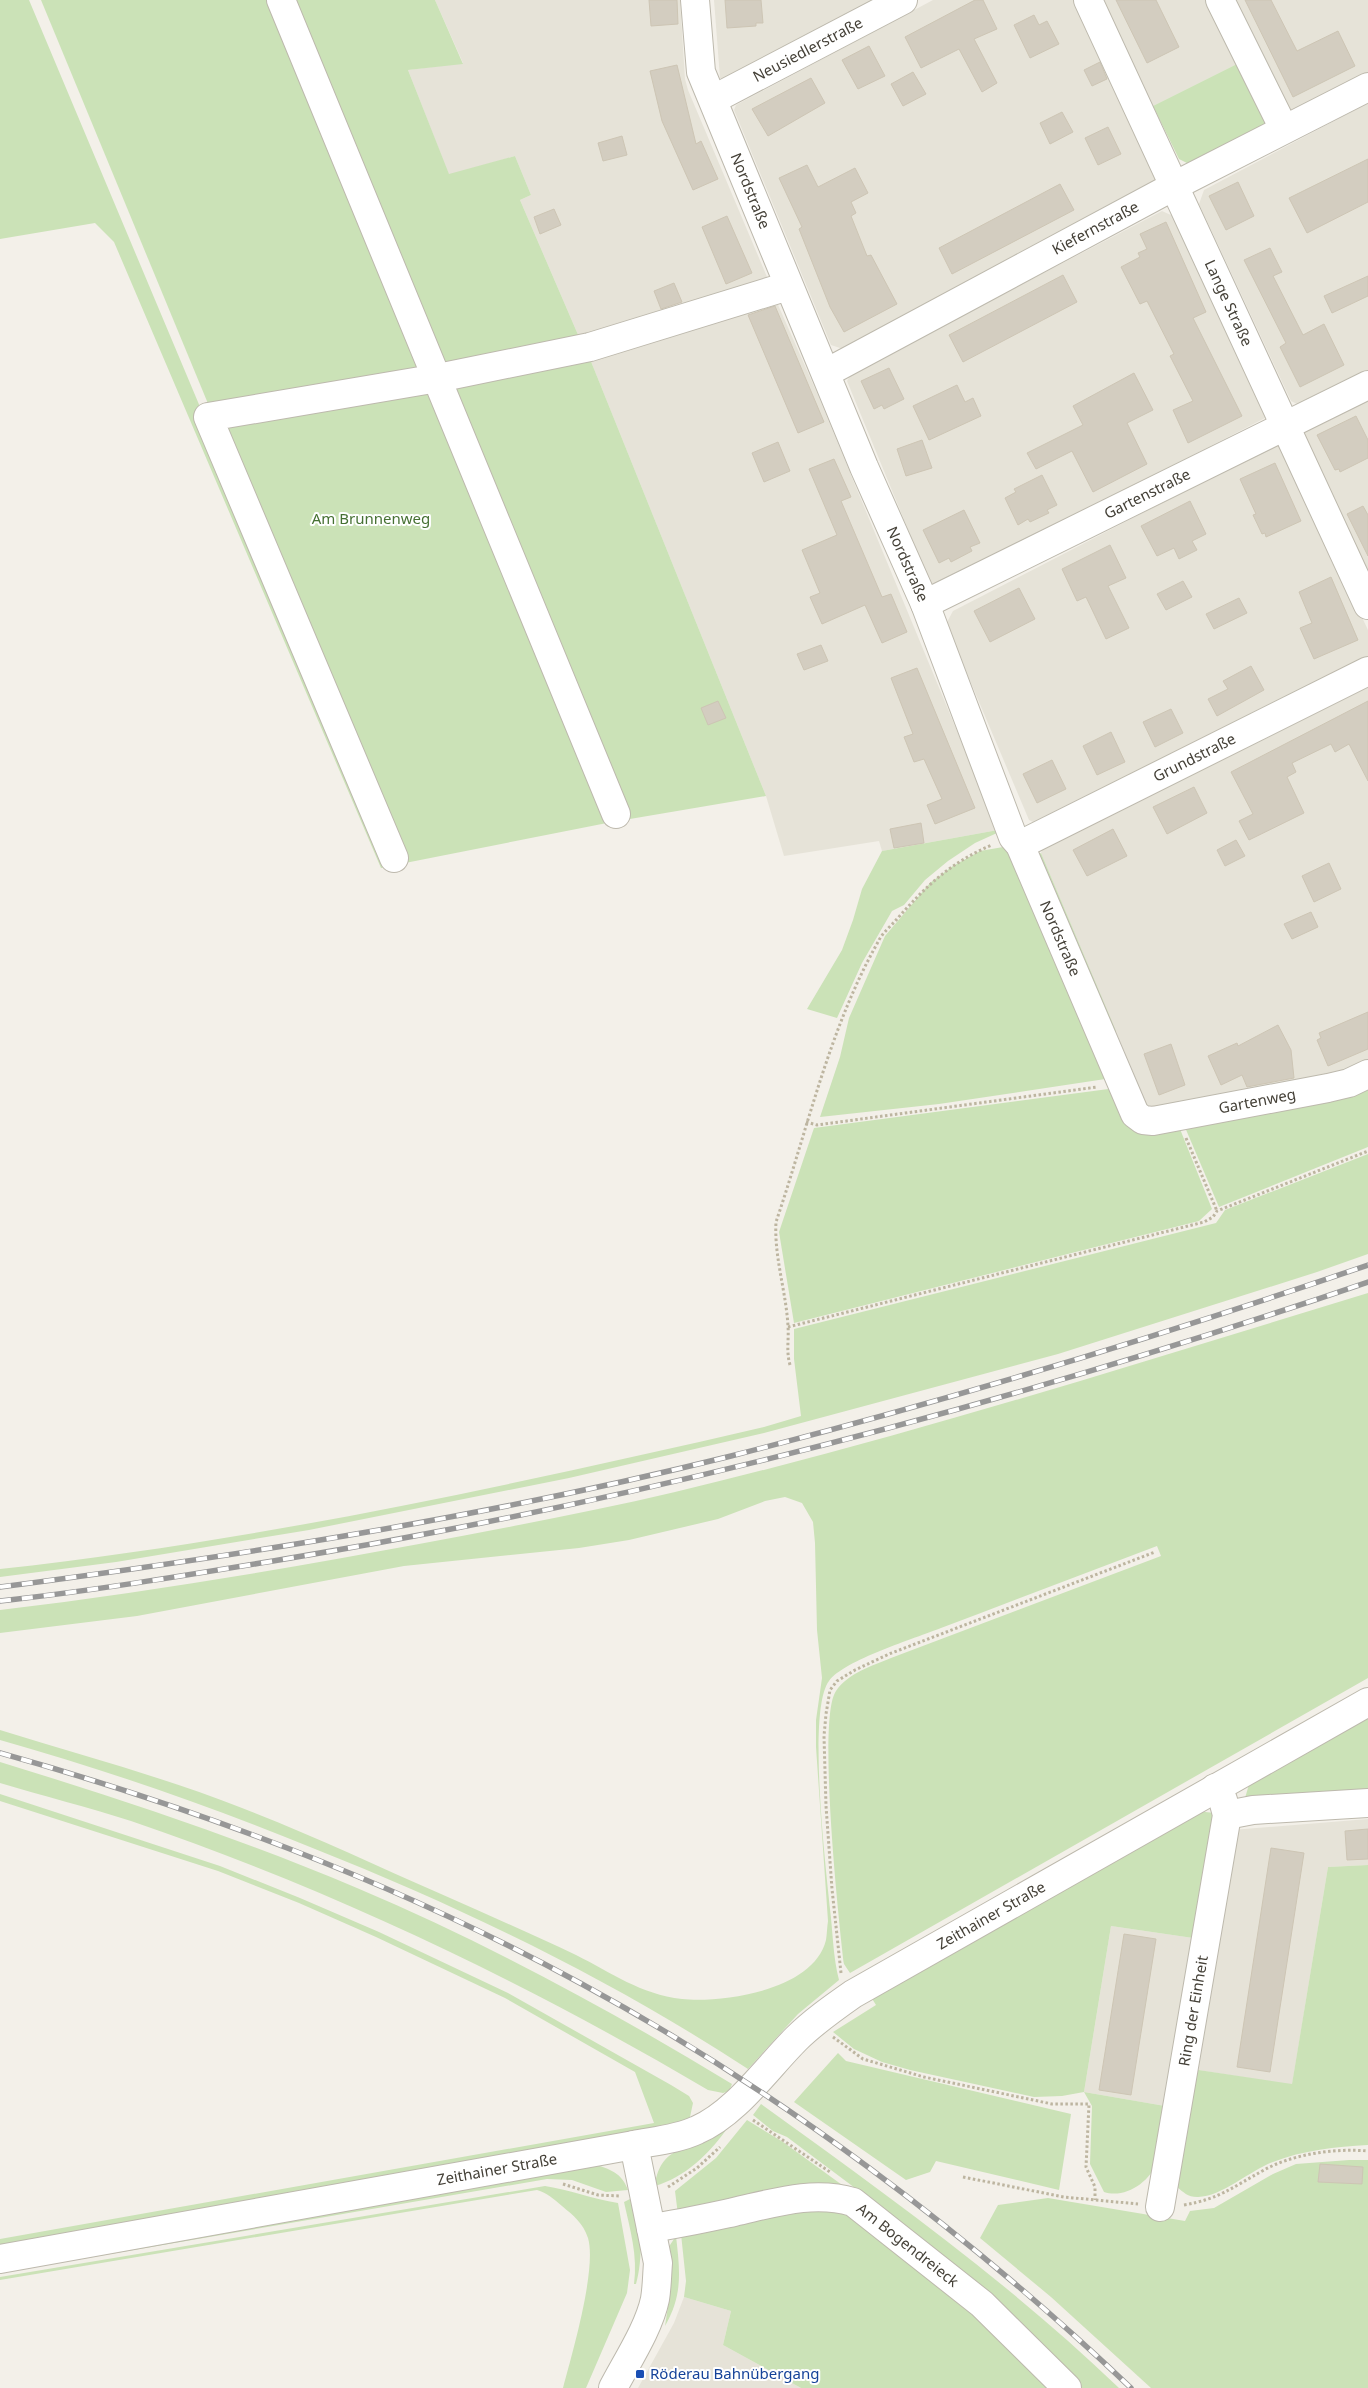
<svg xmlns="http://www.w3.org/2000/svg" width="1368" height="2388" font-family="'Noto Sans',sans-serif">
<rect width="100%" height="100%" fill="#f3f0e9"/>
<g fill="#e6e3d8">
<path d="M435,0H680L685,79L688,90L770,284L582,344L520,200L531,195L515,156L449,175L408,70L463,63Z"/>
<path d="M714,0H880L730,80L720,78Z"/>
<path d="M933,0H1073L1157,170L1153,186L843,349L831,345L734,110L736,105Z"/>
<path d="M1101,0H1212L1243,61L1153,106Z"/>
<path d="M1231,0H1368V74L1294,112L1287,110Z"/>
<path d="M1368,103V370L1299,405L1291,401L1199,204L1204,190Z"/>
<path d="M1162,211L1173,216L1267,412L1265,418L942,585L930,583L847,381L851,374Z"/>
<path d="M775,298L817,393L998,830L882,851L879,841L784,856L766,796L588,354Z"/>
<path d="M1368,398V573L1305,435L1304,430Z"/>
<path d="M1276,444L1281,446L1368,630V658L1037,824L1029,820L946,624L953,611Z"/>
<path d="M1368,685V1068L1155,1114L1148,1108L1041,853L1043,848Z"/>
<path d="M1368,1819V1865L1328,1867L1292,2085L1192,2069L1232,1830Z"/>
<path d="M1111,1926L1193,1938L1165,2106L1084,2092Z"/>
<path d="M684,2297L731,2311L723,2345L801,2388H638L674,2323Z"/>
</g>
<g fill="#cbe2b7">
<path d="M0,0H29L393,866L381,868L114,242L95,223L0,239Z"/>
<path d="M41,0H272L425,369L209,406Z"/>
<path d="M290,0H435L463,64L408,70L449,174L515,156L531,195L520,200L582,344L450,368L437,362Z"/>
<path d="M1243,61L1268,123L1191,165L1179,159L1153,106Z"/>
<path d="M588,354L766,796L624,820L450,393L457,381Z"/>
<path d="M431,385L612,822L400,864L214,422Z"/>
<path d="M998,830L997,833L975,843L948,861L925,880L904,905L892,911L862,963L837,1018L807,1009L842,950L853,920L862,889L882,851Z"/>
<path d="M1009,846L1112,1078L939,1104L820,1117L840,1057L849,1018L885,936L930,883L953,866L980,851Z"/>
<path d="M1041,853L1116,1031H1108L1037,855Z"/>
<path d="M1368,1081V1147L1219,1207L1184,1125Z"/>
<path d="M1116,1088L1178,1124L1212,1209L1199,1221L794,1323L779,1232L814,1128Z"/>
<path d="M1368,1154V1254L1317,1272L1058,1354L764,1433L569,1478L309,1530L116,1562L0,1577V1569C257,1541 513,1485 764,1427L801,1416L794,1359V1329L1216,1223L1225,1210Z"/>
<path d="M1368,1293V1678L850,1973L844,1964C839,1922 817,1718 836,1691C848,1673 872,1666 891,1658L1161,1556L1157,1546C1085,1573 1013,1601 941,1628C916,1638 844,1660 829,1681C807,1710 826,1868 830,1909C833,1933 833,1957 839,1980L798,2014L748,2069C612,1980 466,1909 315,1849C212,1807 107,1770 0,1740V1730C81,1755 163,1777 242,1808C310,1834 375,1865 441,1894C486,1914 532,1934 576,1955C612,1973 640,1994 682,1999C724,2003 814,1990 826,1940C827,1934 827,1927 828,1921L816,1747V1720L822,1678L817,1630L815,1543L813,1522L802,1503L785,1497L765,1501L718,1519L629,1540L579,1548L404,1566L137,1616L0,1633V1610C141,1593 280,1570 419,1544C504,1528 590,1512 675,1492C909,1436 1139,1363 1368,1293Z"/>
<path d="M1368,1715V1796L1245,1798L1250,1781Z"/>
<path d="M0,1762C121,1799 241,1839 357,1888C487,1943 612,2011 732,2084L729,2091L723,2093L708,2090C525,1982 333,1890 131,1821C88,1807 43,1796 0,1783Z"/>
<path d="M0,1794L220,1866L300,1898L379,1932L508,1993L671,2085L689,2096L693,2103L690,2117L677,2126L0,2250V2239L654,2123L635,2072L505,1998L376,1937L299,1903L218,1871L0,1801Z"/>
<path d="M1197,1811L1214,1813L1193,1938L1111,1926L1084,2092L1165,2106C1163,2123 1163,2145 1157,2162C1150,2182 1125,2199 1104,2192L1090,2164L1092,2106L1084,2092L1062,2096L1034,2097L910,2070L882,2062L854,2049L833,2032L876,2005L871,1997Z"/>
<path d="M1368,1865V2145C1336,2147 1303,2150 1273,2162C1251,2170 1220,2198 1197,2197C1188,2197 1183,2192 1177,2187L1192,2069L1292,2084L1328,1867Z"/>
<path d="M838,2053L846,2061L1071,2114L1059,2190L936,2161L930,2172L906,2180L794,2102Z"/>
<path d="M761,2104C884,2193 1009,2282 1119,2388H1082L987,2296L851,2185L787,2137L773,2131L753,2115Z"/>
<path d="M747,2120L783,2142L849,2190L678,2215L675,2191L716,2158Z"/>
<path d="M726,2130C708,2155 685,2177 655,2186C660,2142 695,2150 726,2130Z"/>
<path d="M1349,2160H1368V2388H1151L1051,2297L980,2238L998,2205L1048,2198L1185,2221L1190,2211L1214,2208L1273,2174L1296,2164Z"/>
<path d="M593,2164C610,2169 622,2173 628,2190L606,2192L572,2180L547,2179L0,2273V2269Z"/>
<path d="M545,2186C570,2190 593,2199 618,2203L630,2270L627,2293L586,2388H563C572,2354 597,2269 588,2238C583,2223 574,2216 562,2206C554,2199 547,2193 537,2190L0,2280V2277Z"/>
<path d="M630,2199C643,2223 643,2259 636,2284H634C638,2256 630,2229 624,2202Z"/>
<path d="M790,2209L841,2211L861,2220L976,2311L1056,2388H801L723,2345L731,2311L684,2297L686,2281L681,2234Z"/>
<path d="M676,2236C680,2271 683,2295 665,2326L669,2300L668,2248Z"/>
</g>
<g fill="#d3cdc0" stroke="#cdc5b4">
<path d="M649,0H677L678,24L651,26Z"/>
<path d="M725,0H761L763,23H756V26L727,28Z"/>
<path d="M975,0H983L997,29L974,39L997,83L982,92L959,49L921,68L905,37Z"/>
<path d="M1116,0H1156L1179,47L1147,63Z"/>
<path d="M1245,0H1271L1297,51L1338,31L1355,66L1293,97Z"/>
<path d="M1034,15L1039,25L1047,21L1059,44L1030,58L1014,25Z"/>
<path d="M869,46L885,76L858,89L842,60Z"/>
<path d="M1100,62L1107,79L1092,86L1084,70Z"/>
<path d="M677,65L696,144L701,141L718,179L693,190L662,121L650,71Z"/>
<path d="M913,72L926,94L903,106L891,84Z"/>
<path d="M811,78L825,103L768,136L752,109Z"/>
<path d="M1062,112L1073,132L1050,144L1040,123Z"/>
<path d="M1108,127L1121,154L1098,165L1085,138Z"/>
<path d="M622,136L627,155L603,161L598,143Z"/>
<path d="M1368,159V202L1307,233L1289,198Z"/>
<path d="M807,165L818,187L855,168L868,193L851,202L856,213L851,216L867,256L871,255L897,304L844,332L830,307L799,229L802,227L779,178Z"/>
<path d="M1238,182L1254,216L1226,230L1209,196Z"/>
<path d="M1060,184L1074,210L952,274L939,248Z"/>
<path d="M554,209L561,225L540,234L534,217Z"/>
<path d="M727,216L752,273L726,284L702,227Z"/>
<path d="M1166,222L1206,312L1193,318L1242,416L1188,443L1173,410L1193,401L1170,356L1174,354L1147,301L1140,304L1121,267L1140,257L1138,253L1147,249L1140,234Z"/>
<path d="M1270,248L1282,272L1273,276L1303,335L1324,324L1344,365L1300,387L1280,347L1286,343L1244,260Z"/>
<path d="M1063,275L1077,302L963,362L949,335Z"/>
<path d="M1368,276V296L1332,313L1324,296Z"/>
<path d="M674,283L682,302L661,309L654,291Z"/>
<path d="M775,306L824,422L798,433L748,315Z"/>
<path d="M889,368L904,399L884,409L882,405L874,409L861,381Z"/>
<path d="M1134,373L1153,410L1127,423L1147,464L1093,492L1072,451L1036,469L1027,453L1083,425L1073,406Z"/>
<path d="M957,385L965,402L973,398L981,416L929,440L913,406Z"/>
<path d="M1356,416L1368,440V458L1340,472L1339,469L1335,470L1317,435Z"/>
<path d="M922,440L932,468L906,476L897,449Z"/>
<path d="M778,442L790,471L764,482L752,453Z"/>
<path d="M834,459L851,497L841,501L882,597L891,594L907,632L882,643L865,605L822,624L810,597L820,593L802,550L837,535L809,469Z"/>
<path d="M1275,463L1301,521L1266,537L1265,533L1262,534L1253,515L1256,514L1240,479Z"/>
<path d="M1042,475L1057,505L1047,510L1049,513L1030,522L1028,519L1018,525L1005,498L1016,492L1014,489Z"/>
<path d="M1190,501L1206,534L1192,541L1197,550L1179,559L1174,548L1157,556L1141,526Z"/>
<path d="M1363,506L1368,515V556L1347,514Z"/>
<path d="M964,510L980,543L970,547L972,551L951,562L949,558L939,563L923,530Z"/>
<path d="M1110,545L1126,578L1108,586L1129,628L1106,639L1086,597L1077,601L1062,569Z"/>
<path d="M1331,577L1358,640L1314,659L1300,628L1312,623L1299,592Z"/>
<path d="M1183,581L1192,597L1166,610L1157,594Z"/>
<path d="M1019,588L1035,619L990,642L974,611Z"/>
<path d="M1239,598L1247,613L1214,629L1206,614Z"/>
<path d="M821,645L828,661L804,670L797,654Z"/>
<path d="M1251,666L1264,690L1217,716L1208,699L1228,689L1223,681Z"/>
<path d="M917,668L975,808L935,824L927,805L942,799L924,759L914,762L904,737L913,734L891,678Z"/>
<path d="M718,701L726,718L708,725L701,708Z"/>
<path d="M1368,701V781L1349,744L1335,752L1331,744L1292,763L1296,772L1287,777L1304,813L1249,840L1239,821L1253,814L1231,772Z"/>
<path d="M1171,709L1183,733L1155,747L1143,722Z"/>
<path d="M1111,732L1125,762L1097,775L1083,746Z"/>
<path d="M1052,760L1066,789L1037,803L1023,774Z"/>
<path d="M1194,787L1207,813L1167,834L1153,807Z"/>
<path d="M921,823L924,843L894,848L890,829Z"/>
<path d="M1113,829L1127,856L1087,876L1073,850Z"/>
<path d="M1236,840L1245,856L1225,866L1217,850Z"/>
<path d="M1329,863L1341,889L1314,902L1302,876Z"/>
<path d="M1311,912L1318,927L1292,939L1284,924Z"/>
<path d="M1368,1012V1049L1328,1066L1317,1040L1321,1038L1319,1033Z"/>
<path d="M1278,1025L1291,1050L1294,1078L1247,1087L1242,1075L1221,1085L1208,1056L1237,1043L1238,1046Z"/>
<path d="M1171,1044L1185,1085L1159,1095L1144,1054Z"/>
<path d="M1368,1829V1859L1347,1860L1345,1831Z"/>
<path d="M1271,1848L1304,1853L1270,2072L1237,2067Z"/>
<path d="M1124,1934L1156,1939L1131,2095L1099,2090Z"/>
<path d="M1320,2164L1363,2167L1362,2184L1318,2182Z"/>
</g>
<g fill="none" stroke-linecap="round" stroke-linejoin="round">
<defs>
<g id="minor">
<path d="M281,0L616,814"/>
<path id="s1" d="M695,0L701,72L864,467L925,604L1013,837L1020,845L1135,1114L1143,1120L1153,1121L1328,1088L1349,1083L1368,1074"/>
<path id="s2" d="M1088,0L1368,605"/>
<path d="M1220,0L1284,129"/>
<path id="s3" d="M714,99L903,0"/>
<path id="s4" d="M826,373L1176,185L1368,87"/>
<path id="s5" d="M925,604L1368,385"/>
<path id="s6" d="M1020,845L1368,671"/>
<path d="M394,858L208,417L438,378L590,347L788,286"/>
<path d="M1227,1815L1253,1810L1368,1803"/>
<path id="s7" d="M1160,2207L1227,1815L1223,1800L1215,1788"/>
<path id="s8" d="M651,2228C679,2224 706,2218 734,2212C774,2203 813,2190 853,2202L982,2304L1067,2388"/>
<path id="s9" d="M0,2259L634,2145C655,2141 678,2139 697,2130C736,2113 766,2069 796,2039C813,2022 833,2008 853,1994L1368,1702"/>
<path d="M613,2388C627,2361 649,2328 655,2299C657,2287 657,2275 658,2263L634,2145"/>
</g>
</defs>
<use href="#minor" stroke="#bdb9ad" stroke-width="30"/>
<g stroke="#bdb5a0" stroke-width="3" stroke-dasharray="2.5 2.5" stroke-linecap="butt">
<path d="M806,1122L817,1125L1097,1087"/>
<path d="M1186,1138L1217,1211"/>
<path d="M788,1327L1204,1222L1213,1217L1217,1211L1368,1151"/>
<path d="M790,1365C786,1351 789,1340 788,1326C786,1291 774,1257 776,1222C808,1128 829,1029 878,942C882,933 891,926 897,919C926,886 951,862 992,845"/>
<path d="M841,1973L832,1889L826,1806L824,1736L826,1714L830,1690L837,1681L855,1670L889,1654L1155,1552"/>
<path d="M833,2037L863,2059L924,2077L1052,2104H1089L1086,2167L1095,2187V2200"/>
<path d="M753,2120L830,2172"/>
<path d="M963,2177L1064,2197L1138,2204"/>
<path d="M563,2184L598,2195L620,2196"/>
<path d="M668,2187L697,2168L720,2147"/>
<path d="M1184,2205C1219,2199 1233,2187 1264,2170C1293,2154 1335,2148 1368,2151"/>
</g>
<use href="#minor" stroke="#fff" stroke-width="28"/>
<defs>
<g id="rail">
<path d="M0,1587C245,1555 491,1516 731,1456C946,1401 1158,1337 1368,1265"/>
<path d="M0,1601C91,1591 182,1576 273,1561C645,1500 1011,1404 1368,1282"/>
<path d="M0,1753C200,1809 397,1883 580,1983C778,2090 968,2233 1131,2388"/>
</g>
</defs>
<use href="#rail" stroke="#979797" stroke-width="5.5"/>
<use href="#rail" stroke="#fff" stroke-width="4" stroke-dasharray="11" stroke-linecap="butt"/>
</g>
<rect fill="#1a4fb4" stroke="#fff" stroke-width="2" x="635" y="2369" width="10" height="10" rx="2.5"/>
<g text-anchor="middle" stroke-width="4" stroke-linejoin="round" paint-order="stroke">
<g font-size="15" fill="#454138" stroke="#fff">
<text dy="5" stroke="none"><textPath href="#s3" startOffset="106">Neusiedlerstraße</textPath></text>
<text dy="5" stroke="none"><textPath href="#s1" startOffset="201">Nordstraße</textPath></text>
<text dy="5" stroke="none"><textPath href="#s4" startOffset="306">Kiefernstraße</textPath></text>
<text dy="5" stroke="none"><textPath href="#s2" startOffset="334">Lange Straße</textPath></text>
<text dy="5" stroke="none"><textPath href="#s5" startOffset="248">Gartenstraße</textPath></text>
<text dy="5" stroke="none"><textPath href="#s1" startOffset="606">Nordstraße</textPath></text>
<text dy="5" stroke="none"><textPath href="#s6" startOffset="195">Grundstraße</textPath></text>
<text dy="5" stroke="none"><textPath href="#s1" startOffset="1011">Nordstraße</textPath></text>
<text dy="5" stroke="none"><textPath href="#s1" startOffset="1328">Gartenweg</textPath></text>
<text dy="5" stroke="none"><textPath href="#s9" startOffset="1076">Zeithainer Straße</textPath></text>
<text dy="5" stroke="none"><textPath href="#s7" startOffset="199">Ring der Einheit</textPath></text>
<text dy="5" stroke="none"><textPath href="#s9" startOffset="505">Zeithainer Straße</textPath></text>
<text dy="5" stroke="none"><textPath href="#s8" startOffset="275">Am Bogendreieck</textPath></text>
</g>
<g font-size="15" fill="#457032" stroke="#fff">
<text x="371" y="524">Am Brunnenweg</text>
</g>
<g font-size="15" fill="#164399" stroke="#fff" text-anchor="start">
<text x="650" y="2379">Röderau Bahnübergang</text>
</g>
</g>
</svg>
